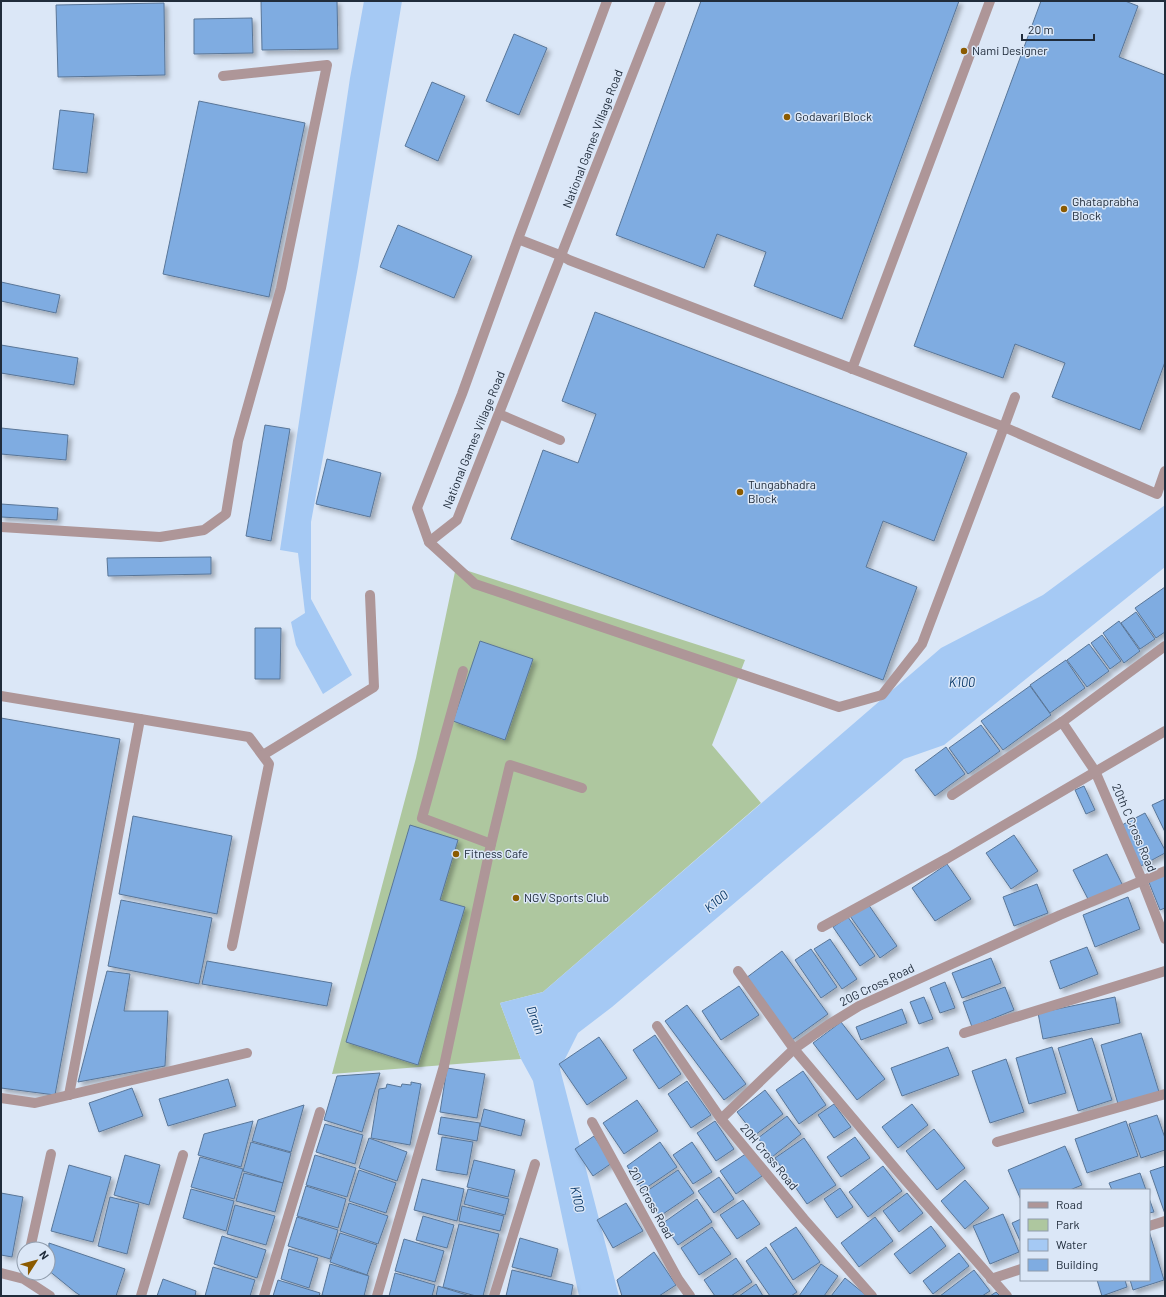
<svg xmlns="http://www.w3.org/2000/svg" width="1166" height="1297" font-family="Barlow,sans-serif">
<defs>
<filter id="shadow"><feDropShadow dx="3.5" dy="3.5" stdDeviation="2" flood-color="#0004"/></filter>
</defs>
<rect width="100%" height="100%" fill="#dbe7f7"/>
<path fill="#aec79f" d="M456,567L745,660L712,745L761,803L543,992L500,1003L521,1059L332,1074L416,758Z"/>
<g fill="#a5c9f4">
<path d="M364,1H402L358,267L311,522V599L352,675L323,694L296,645L291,622L305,613L298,553L280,550L350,78Z"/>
<path d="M1165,505V567L944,745L904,759L612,1007L578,1033L560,1069L619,1296H579L533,1081L521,1059L500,1003L543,992L941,648L1043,595Z"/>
</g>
<g fill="#7face1" stroke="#597698" filter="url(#shadow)">
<path d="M261,1H337L338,49L262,50Z"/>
<path d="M701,1H959L842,319L754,286L766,252L717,234L704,268L616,235Z"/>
<path d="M1041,1H1125L1138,6L1119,57L1165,75V362L1140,430L1052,397L1065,363L1015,344L1003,378L914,346Z"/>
<path d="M164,3L165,75L58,77L56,5Z"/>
<path d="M252,18L253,53L194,54V19Z"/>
<path d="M514,34L547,48L519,115L486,101Z"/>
<path d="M432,82L465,96L438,161L405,146Z"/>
<path d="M199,101L305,123L269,297L163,274Z"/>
<path d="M60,110L94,114L87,173L53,169Z"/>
<path d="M398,225L472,256L454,298L380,267Z"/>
<path d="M1,282L60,295L56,313L1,301Z"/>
<path d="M595,312L967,453L934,541L883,521L866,567L917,587L883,680L511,539L543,450L578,463L596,414L562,401Z"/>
<path d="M1,345L78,358L74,385L1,373Z"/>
<path d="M265,425L290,429L271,541L246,536Z"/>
<path d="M1,428L68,435L66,460L1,454Z"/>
<path d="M327,459L381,473L370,517L316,504Z"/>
<path d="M1,504L58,508L57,520L1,517Z"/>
<path d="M211,557V574L108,576L107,558Z"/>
<path d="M1165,587V632L1156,638L1135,608Z"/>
<path d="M1136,612L1155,639L1140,649L1121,623Z"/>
<path d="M1119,621L1140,651L1124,663L1103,633Z"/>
<path d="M255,628H281L280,679H255Z"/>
<path d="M1102,635L1121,661L1110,669L1091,643Z"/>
<path d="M480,641L533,659L505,740L453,721Z"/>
<path d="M1089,644L1109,671L1087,687L1067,660Z"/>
<path d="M1066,660L1085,688L1050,713L1030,685Z"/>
<path d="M1030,686L1051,715L1003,750L981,721Z"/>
<path d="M1,718L120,739L55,1095L1,1088Z"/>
<path d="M981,725L1000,751L968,774L949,748Z"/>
<path d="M946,747L965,774L935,796L915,770Z"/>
<path d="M1084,786L1095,810L1086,814L1075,790Z"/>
<path d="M1165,799V832L1152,805Z"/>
<path d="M1145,813L1165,850V853L1141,866L1120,826Z"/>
<path d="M133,816L232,836L217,914L119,894Z"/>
<path d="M410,825L458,840L440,900L465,907L418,1065L346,1042Z"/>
<path d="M1014,835L1038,871L1011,889L986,853Z"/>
<path d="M1107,854L1123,886L1089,901L1073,870Z"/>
<path d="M947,864L971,899L935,921L912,888Z"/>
<path d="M1165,873V908L1160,910L1148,880Z"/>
<path d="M1037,884L1048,913L1014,926L1003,897Z"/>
<path d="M1128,897L1140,929L1095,947L1083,915Z"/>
<path d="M121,900L212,918L199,984L108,966Z"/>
<path d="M868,904L897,946L880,958L850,916Z"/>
<path d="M848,917L875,956L860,966L833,927Z"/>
<path d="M830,939L857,979L842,989L814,949Z"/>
<path d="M1087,947L1098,974L1060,989L1050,961Z"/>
<path d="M811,949L837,987L821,998L795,960Z"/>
<path d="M782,951L828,1014L792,1040L746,978Z"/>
<path d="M991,958L1001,983L962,998L952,973Z"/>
<path d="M207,961L332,983L327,1006L202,984Z"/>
<path d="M107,971L130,974L124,1011H168L165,1066L78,1082Z"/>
<path d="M945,982L955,1008L940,1013L930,988Z"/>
<path d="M739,986L759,1015L721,1040L702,1011Z"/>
<path d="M1005,987L1014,1010L972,1027L963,1002Z"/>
<path d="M924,997L933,1019L919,1024L910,1002Z"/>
<path d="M1115,997L1120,1023L1043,1039L1038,1013Z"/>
<path d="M687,1005L746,1084L724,1100L665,1021Z"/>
<path d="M902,1009L907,1023L861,1040L856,1027Z"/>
<path d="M841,1022L885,1079L857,1100L813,1043Z"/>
<path d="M1141,1033L1159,1092L1118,1104L1101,1045Z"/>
<path d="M655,1035L681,1074L659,1089L633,1050Z"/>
<path d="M599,1037L627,1078L587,1105L559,1064Z"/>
<path d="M1092,1038L1112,1100L1078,1111L1058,1048Z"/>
<path d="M948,1047L959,1075L902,1096L891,1068Z"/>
<path d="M1052,1047L1066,1093L1029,1104L1016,1058Z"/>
<path d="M1006,1059L1024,1112L990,1123L972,1071Z"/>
<path d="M447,1068L485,1074L477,1118L440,1112Z"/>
<path d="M803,1071L826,1105L799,1124L776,1090Z"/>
<path d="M380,1073L362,1132L324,1120L337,1076Z"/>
<path d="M228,1079L236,1106L168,1126L159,1099Z"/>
<path d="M687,1081L711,1115L691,1128L668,1094Z"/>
<path d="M411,1082L421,1084L410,1145L371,1138L379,1089L386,1088L387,1084L401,1087L402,1084L411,1085Z"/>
<path d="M132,1088L143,1116L99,1132L89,1103Z"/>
<path d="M765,1090L783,1114L755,1135L737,1112Z"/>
<path d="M637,1100L658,1131L624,1154L603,1123Z"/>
<path d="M834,1104L851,1127L834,1138L818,1115Z"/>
<path d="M912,1104L928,1125L898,1148L882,1127Z"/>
<path d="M304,1105L291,1152L252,1141L258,1120Z"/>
<path d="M484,1109L525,1120L521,1136L480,1126Z"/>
<path d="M1157,1115L1165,1138V1150L1141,1158L1129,1124Z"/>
<path d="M787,1116L801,1134L772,1157L758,1138Z"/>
<path d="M441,1117L480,1123L477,1141L438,1134Z"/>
<path d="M253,1121L241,1167L198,1155L204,1134Z"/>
<path d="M715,1121L734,1149L716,1161L697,1133Z"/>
<path d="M1126,1121L1138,1156L1087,1173L1075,1139Z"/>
<path d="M325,1124L363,1135L355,1164L316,1152Z"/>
<path d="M934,1129L965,1168L937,1190L906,1151Z"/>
<path d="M594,1136L612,1163L593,1176L575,1149Z"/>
<path d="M442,1137L473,1142L467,1175L436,1170Z"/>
<path d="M855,1137L870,1158L841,1177L827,1157Z"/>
<path d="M369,1138L407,1152L397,1181L359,1168Z"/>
<path d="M804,1138L836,1185L807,1204L775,1158Z"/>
<path d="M251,1142L291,1153L283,1183L243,1171Z"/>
<path d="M660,1142L677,1167L643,1190L627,1166Z"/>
<path d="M692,1142L712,1172L693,1184L673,1155Z"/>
<path d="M1065,1146L1082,1185L1070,1190H1021V1200L1008,1170Z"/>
<path d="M747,1153L762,1176L736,1194L720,1171Z"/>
<path d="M125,1155L160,1165L149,1205L114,1195Z"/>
<path d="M315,1155L356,1168L347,1197L306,1185Z"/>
<path d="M200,1157L243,1169L234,1199L191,1187Z"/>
<path d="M474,1160L515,1170L508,1197L467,1187Z"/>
<path d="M69,1165L111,1177L93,1242L51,1231Z"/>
<path d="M883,1166L902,1191L868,1217L849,1192Z"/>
<path d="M1165,1166V1214L1150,1171Z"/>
<path d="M359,1170L396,1183L386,1213L349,1201Z"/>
<path d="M678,1170L694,1193L660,1216L644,1193Z"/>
<path d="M244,1173L283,1183L275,1212L236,1201Z"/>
<path d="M1140,1173L1146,1190H1112L1109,1183Z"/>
<path d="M719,1177L734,1199L714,1213L698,1191Z"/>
<path d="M422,1179L464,1189L457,1221L414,1210Z"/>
<path d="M965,1180L989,1208L965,1229L941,1201Z"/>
<path d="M306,1186L346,1199L338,1228L297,1216Z"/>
<path d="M840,1188L853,1207L837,1218L824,1199Z"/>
<path d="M191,1189L234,1201L226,1231L183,1218Z"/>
<path d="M468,1189L509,1199L505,1215L464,1204Z"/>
<path d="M1,1193L23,1197L12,1257L1,1255Z"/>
<path d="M907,1193L923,1213L899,1232L883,1211Z"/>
<path d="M110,1197L139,1204L127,1254L98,1246Z"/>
<path d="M1149,1198L1154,1212L1149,1213Z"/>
<path d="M697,1199L712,1222L678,1245L663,1223Z"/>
<path d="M743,1200L760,1224L737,1239L720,1215Z"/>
<path d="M349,1203L388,1216L378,1244L340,1231Z"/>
<path d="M626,1203L643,1231L613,1248L597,1220Z"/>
<path d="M235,1205L275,1216L266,1245L227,1234Z"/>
<path d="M462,1206L504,1216L500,1231L459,1221Z"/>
<path d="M1003,1214L1019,1252L990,1264L973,1226Z"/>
<path d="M423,1216L454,1225L447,1248L416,1240Z"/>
<path d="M297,1217L338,1230L330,1259L288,1246Z"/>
<path d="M875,1217L893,1241L859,1267L841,1243Z"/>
<path d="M1021,1219V1243L1012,1223Z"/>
<path d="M459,1224L499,1234L483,1296H476L443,1287Z"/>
<path d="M931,1226L946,1246L910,1274L894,1254Z"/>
<path d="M712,1227L731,1254L699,1275L681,1248Z"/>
<path d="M796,1227L820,1262L793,1280L770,1244Z"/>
<path d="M1149,1231L1164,1280L1133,1290L1130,1280H1149Z"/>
<path d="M340,1233L377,1245L367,1275L330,1262Z"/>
<path d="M222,1236L266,1250L257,1278L214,1264Z"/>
<path d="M520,1238L558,1249L551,1277L512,1267Z"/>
<path d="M404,1239L444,1251L435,1282L395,1271Z"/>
<path d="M49,1243L125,1269L116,1296H81L75,1292L48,1270Z"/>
<path d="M766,1247L797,1292L791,1296H770L746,1261Z"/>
<path d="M289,1249L318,1258L309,1288L281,1279Z"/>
<path d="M654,1252L676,1285L659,1296H622L617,1280Z"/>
<path d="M959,1253L969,1266L933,1294L923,1281Z"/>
<path d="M736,1258L752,1282L731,1296H715L704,1280Z"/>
<path d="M330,1264L369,1276L364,1296H326L322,1295Z"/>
<path d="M821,1264L838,1276L824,1296H799Z"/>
<path d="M213,1267L255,1280L250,1296H205Z"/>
<path d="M512,1270L573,1285L571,1296H506Z"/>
<path d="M974,1270L990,1291L982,1296H940Z"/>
<path d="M395,1273L435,1285L432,1296H389Z"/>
<path d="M845,1278L867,1296H831Z"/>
<path d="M163,1279L196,1291L195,1296H157Z"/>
<path d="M278,1280L320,1293L319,1296H273Z"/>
<path d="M1097,1280H1125L1127,1287L1102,1296Z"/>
<path d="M756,1284L763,1296H739Z"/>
<path d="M438,1286L470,1296H436Z"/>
<path d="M996,1292L1000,1296H990Z"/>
</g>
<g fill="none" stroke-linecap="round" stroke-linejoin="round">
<g stroke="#ae9698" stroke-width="10">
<path d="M1,527L160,537L204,530L226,514L238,441L281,288L327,65L223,76"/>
<path d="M1,696L249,737L269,764L232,946"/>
<path d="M263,755L374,687L370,595"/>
<path d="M491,844L510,765L582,788"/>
<path d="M444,1066L491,844L422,818L463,671"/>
<path d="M69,1095L140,719"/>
<path d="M1,1098L35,1103L247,1053"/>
</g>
<g stroke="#ae9698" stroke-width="10">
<path d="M518,239L562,256L569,260L1004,427L922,644L882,695L839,707L475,584L429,542L417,508L462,394L518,239L607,1"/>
<path d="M852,369L990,1"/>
<path d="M1015,397L1004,427L1157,494L1165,471"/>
<path d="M499,414L560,440"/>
<path d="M429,542L457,520L661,1"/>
<path d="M1062,722L1095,771L1142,880L1165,939"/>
<path d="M952,795L1062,722L1165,646"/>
<path d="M822,927L948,858L1165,731"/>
<path d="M657,1026L721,1119L804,1219L872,1296"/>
<path d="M964,1033L1165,971"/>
<path d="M721,1119L794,1049L738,971"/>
<path d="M592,1122L678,1279L690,1296"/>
<path d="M997,1142L1165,1094"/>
<path d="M1149,1226L1165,1221"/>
<path d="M30,1249L51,1154"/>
<path d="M1,1273L24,1279L50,1296"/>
<path d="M991,1279L1021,1269"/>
<path d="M141,1296L183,1155"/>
<path d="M264,1296L320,1112"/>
<path d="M377,1296L444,1066"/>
<path d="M494,1296L535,1164"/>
<path d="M1007,1296L900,1174L794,1049L828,1025L859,1006L1060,915L1165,871"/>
</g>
</g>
<g fill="#8b5b01" stroke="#dbe7f7" stroke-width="1.5">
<circle cx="964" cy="51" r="4"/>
<circle cx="787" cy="117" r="4"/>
<circle cx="1064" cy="209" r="4"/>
<circle cx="740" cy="492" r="4"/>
<circle cx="456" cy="854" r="4"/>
<circle cx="516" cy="898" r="4"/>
</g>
<g text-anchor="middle" stroke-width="3" stroke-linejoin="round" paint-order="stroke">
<g font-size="12" fill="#202c3b" stroke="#dbe7f7" text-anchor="start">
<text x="972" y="55">Nami Designer</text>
<text x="795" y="121">Godavari Block</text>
<text x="1072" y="206">Ghataprabha<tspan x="1072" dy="14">Block</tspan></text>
<text x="748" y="489">Tungabhadra<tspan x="748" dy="14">Block</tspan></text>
<text x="464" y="858">Fitness Cafe</text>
<text x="524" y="902">NGV Sports Club</text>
</g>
<g font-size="12" fill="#202c3b" stroke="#dbe7f7">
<text transform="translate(593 139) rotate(-69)" y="4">National Games Village Road</text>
<text transform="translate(474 440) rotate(-68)" y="4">National Games Village Road</text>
<text transform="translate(1134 828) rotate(67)" y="4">20th C Cross Road</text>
<text transform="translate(877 985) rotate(-26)" y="4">20G Cross Road</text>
<text transform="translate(769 1157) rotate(50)" y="4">20H Cross Road</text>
<text transform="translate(651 1203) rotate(61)" y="4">20 I Cross Road</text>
</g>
<g font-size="13" font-style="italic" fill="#093868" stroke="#dbe7f7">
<text x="962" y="687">K100</text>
<text transform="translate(716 901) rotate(-39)" y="5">K100</text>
<text transform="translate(536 1020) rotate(70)" y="5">Drain</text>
<text transform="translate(578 1199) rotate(78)" y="5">K100</text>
</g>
</g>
<rect width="1166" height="1297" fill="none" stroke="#202c3b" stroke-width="4"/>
<rect x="1020" y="1189" width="130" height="92" fill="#dbe7f7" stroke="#909cac"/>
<rect x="1028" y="1202" width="20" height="6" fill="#ae9698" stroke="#909cac"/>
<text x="1056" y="1209" font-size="12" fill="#202c3b">Road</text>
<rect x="1028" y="1219" width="20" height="12" fill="#aec79f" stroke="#909cac"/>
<text x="1056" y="1229" font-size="12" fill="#202c3b">Park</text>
<rect x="1028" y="1239" width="20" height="12" fill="#a5c9f4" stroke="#909cac"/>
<text x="1056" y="1249" font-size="12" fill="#202c3b">Water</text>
<rect x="1028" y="1259" width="20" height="12" fill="#7face1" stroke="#909cac"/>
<text x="1056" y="1269" font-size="12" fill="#202c3b">Building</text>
<g transform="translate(36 1261) rotate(54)"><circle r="19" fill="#dbe7f7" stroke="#909cac"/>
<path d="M0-3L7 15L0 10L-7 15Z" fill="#8b5b01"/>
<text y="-6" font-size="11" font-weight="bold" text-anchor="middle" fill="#202c3b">N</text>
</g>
<path d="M1022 34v6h72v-6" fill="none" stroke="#202c3b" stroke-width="2"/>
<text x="1028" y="34" font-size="12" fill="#202c3b" stroke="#dbe7f7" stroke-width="3" paint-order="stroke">20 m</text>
</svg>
